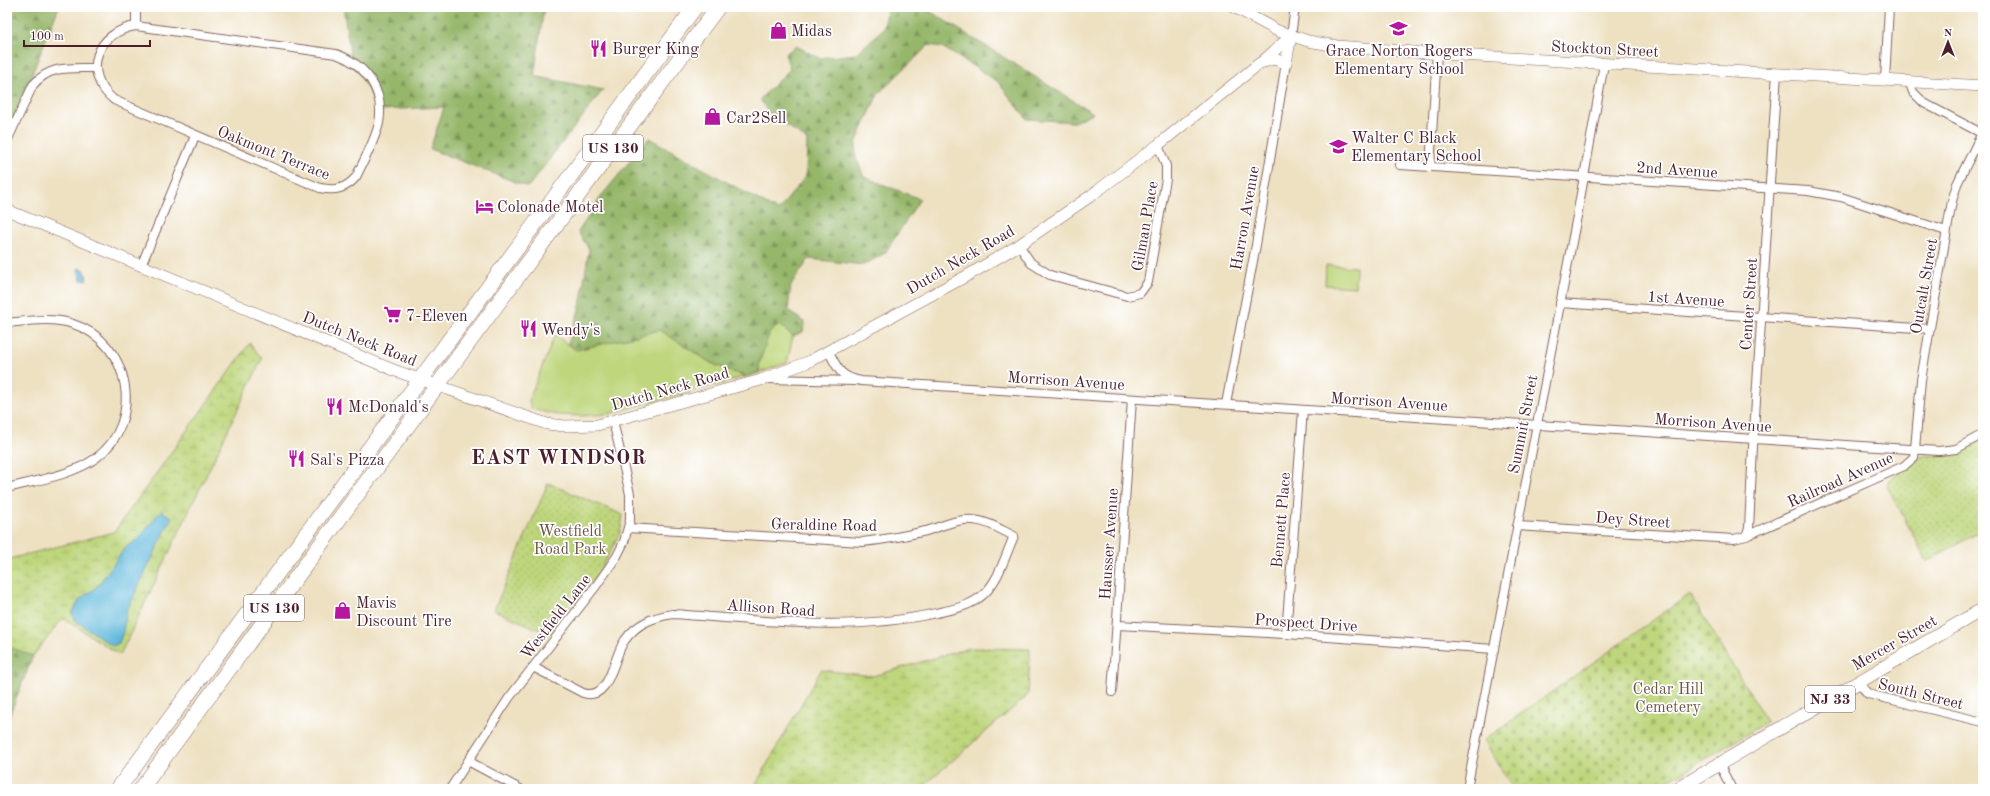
<svg xmlns="http://www.w3.org/2000/svg" width="1990" height="796" font-family="'Old Standard TT',serif">
<defs>
<pattern id="forest-firs" width="22" height="20" patternUnits="userSpaceOnUse"><rect width="22" height="20" fill="#96b76b"/><path d="M5 1l3.5 6h-7zM16 11l3.5 6h-7z" fill="#7c9458"/></pattern>
<pattern id="wetland-marsh" width="20" height="14" patternUnits="userSpaceOnUse"><rect width="20" height="14" fill="#bed67b"/><path d="M1 5h8M5 5V1M11 12h8M15 12V8" fill="none" stroke="#a5b76a"/></pattern>
<pattern id="cemetery-stones" width="16" height="16" patternUnits="userSpaceOnUse"><rect width="16" height="16" fill="#bed67b"/><path d="M2 7V4a2 2 0 0 1 4 0v3zM10 15v-3a2 2 0 0 1 4 0v3z" fill="#a5b76a"/></pattern>
<pattern id="park-dots" width="8" height="8" patternUnits="userSpaceOnUse"><rect width="8" height="8" fill="#bed67b"/><path d="M2 2h.1M6 6h.1" fill="none" stroke="#a5b76a" stroke-width="1.8" stroke-linecap="round"/></pattern>
</defs>
<rect width="100%" height="100%" fill="#fff"/>
<filter id="ink" filterUnits="userSpaceOnUse"><feTurbulence type="fractalNoise" baseFrequency=".025" numOctaves="2"/><feDisplacementMap in="SourceGraphic" scale="8" xChannelSelector="R" yChannelSelector="G"/><feConvolveMatrix kernelMatrix="1 2 1 2 8 2 1 2 1" color-interpolation-filters="sRGB"/></filter>
<filter id="wash" filterUnits="userSpaceOnUse"><feTurbulence type="fractalNoise" baseFrequency=".012" numOctaves="4" result="noise"/><feDisplacementMap in="SourceGraphic" scale="16" xChannelSelector="R" yChannelSelector="G"/><feGaussianBlur stdDeviation="0.9" result="paint"/><feColorMatrix in="noise" values="0 0 0 0 0 0 0 0 0 0 0 0 0 0 0 0 0 1.4 0 .05"/><feComposite in="paint" operator="in"/></filter>
<g filter="url(#wash)">
<rect width="100%" height="100%" fill="#eee1c2"/>
<g fill="#bed67b" stroke="#847a53">
<path d="M1326,265L1356,267L1355,287L1325,285Z"/>
<path d="M779,325L793,336L787,363L759,373V363L770,331Z"/>
<path d="M660,330L711,363L745,377L608,414L582,416L557,415L531,409L529,399L555,335L576,350Z"/>
</g>
<g fill="url(#forest-firs)" stroke="#706b4b">
<path d="M10,7H59L13,121L7,118V14Z"/>
<path d="M343,7H544L534,76L603,90L528,187L430,149L444,107L380,110L351,59Z"/>
<path d="M888,7H923L1093,113L1074,122L1027,119L997,81L942,47L929,45L878,94L856,143V158L864,177L920,199L885,253L864,265L809,259L791,285L788,310L804,322L803,332L793,336L779,325L770,332L759,363V373L745,377L711,363L660,330L576,350L568,343L580,307L589,249L578,232L603,194L649,138L778,211L806,176L807,140L768,112L760,99L790,69L785,54L796,46L819,58L856,54L884,28Z"/>
<path d="M7,646L33,656L7,721Z"/>
</g>
<g fill="url(#wetland-marsh)" stroke="#847a53">
<path d="M250,343L262,359L120,655L63,618L33,656L7,646V562L9,559L114,532Z"/>
<path d="M969,648L1030,649L1028,695L920,789H753L821,670L873,676Z"/>
</g>
<path fill="url(#cemetery-stones)" stroke="#847a53" d="M1690,594L1767,722L1655,789H1513L1484,740Z"/>
<g fill="url(#park-dots)" stroke="#847a53">
<path d="M1983,439V530L1927,561L1887,486L1890,479L1922,456L1949,455Z"/>
<path d="M548,483L623,515L620,533L600,571L549,634L494,610Z"/>
</g>
<g fill="#5db7db" stroke="#546b83">
<path d="M79,268L84,269L87,278L86,280H81L78,270Z"/>
<path d="M161,511L172,517L127,610L123,631L119,643L113,646L76,621L72,613L80,599L97,587L125,548L138,539Z"/>
</g>
</g>
<g filter="url(#ink)">
<g fill="none" stroke-linecap="round" stroke-linejoin="round">
<defs>
<g id="street">
<path d="M136,7V26"/>
<path d="M136,26L336,54C365,64 385,90 379,123C375,141 364,160 356,177C346,189 335,191 320,188L114,100C81,73 96,32 136,26Z"/>
<path d="M1291,36L1295,7"/>
<path d="M1885,80L1889,7"/>
<path d="M1909,81L1913,92L1924,103L1983,134"/>
<path d="M7,141L33,85C50,65 71,68 95,68"/>
<path d="M1400,165L1808,191L1841,197L1946,231"/>
<path d="M1430,167L1437,53"/>
<path d="M1019,245L1031,263L1050,275L1127,296L1140,293L1148,282L1166,179V166L1158,145"/>
<path d="M141,266L195,136"/>
<path d="M1560,303L1930,329"/>
<path d="M7,323C29,321 52,317 73,324C131,342 145,422 96,458C73,475 35,481 7,488"/>
<path d="M829,352C838,369 840,377 861,381L1939,451L1956,449L1983,434"/>
<path d="M767,379L854,381"/>
<path d="M1226,404L1256,245L1286,63"/>
<path d="M1517,526L1734,539L1746,536L1904,466L1914,457L1915,449L1921,380L1952,201L1957,184L1982,133"/>
<path d="M1746,536L1749,528L1753,447L1777,73"/>
<path d="M1117,625L1286,634L1494,649"/>
<path d="M1286,634L1303,410"/>
<path d="M533,667L583,693C611,702 613,655 625,640C637,623 654,617 673,614C760,620 849,633 936,613C950,610 967,607 979,598C998,585 1005,556 1014,536C1001,530 988,521 973,520C957,518 941,527 926,531C904,536 884,540 862,542L628,528"/>
<path d="M1858,682L1868,694L1983,722"/>
<path d="M1112,692L1132,399"/>
<path d="M468,761L520,789"/>
<path d="M1719,764L1732,789"/>
<path d="M450,789L509,698L596,586L617,556L624,542L630,520V494L613,421"/>
<path d="M1467,789L1577,216L1604,64"/>
</g>
<g id="secondary">
<path d="M1234,7L1278,31L1308,41L1337,46L1427,53L1983,86"/>
<path d="M1263,61L1291,36"/>
<path d="M7,210L396,371L547,424L565,426L597,425L761,380L808,362L972,273L1019,245L1092,195L1158,145L1260,63L1274,59L1286,63L1291,36"/>
</g>
<path id="primary" d="M1677,789L1983,609"/>
<g id="highway">
<path d="M118,789L695,7"/>
<path d="M141,789L478,330L718,7"/>
</g>
</defs>
<use href="#street" stroke="#836360" stroke-width="10"/>
<use href="#secondary" stroke="#836360" stroke-width="12"/>
<use href="#primary" stroke="#836360" stroke-width="14"/>
<use href="#highway" stroke="#836360" stroke-width="16"/>
<use href="#street" stroke="#fff" stroke-width="8"/>
<use href="#secondary" stroke="#fff" stroke-width="11"/>
<use href="#primary" stroke="#fff" stroke-width="13"/>
<use href="#highway" stroke="#fff" stroke-width="15"/>
</g>
</g>
<defs>
<symbol id="school-bare" viewBox="-9 -9 18 18"><path d="M0-5L7-2L0 1L-7-2ZM-4 1L0 2.5L4 1V4Q0 6-4 4Z" fill="#b5179e" stroke="#fff" stroke-width="2.5" paint-order="stroke"/></symbol>
<symbol id="shop-bare" viewBox="-9 -9 18 18"><path d="M-5-2.5h2.3a2.7 3.5 0 0 1 5.4 0H5L5.5 6h-11ZM-1.5-2.5h3a1.5 2.3 0 0 0-3 0Z" fill="#b5179e" stroke="#fff" stroke-width="2.5" paint-order="stroke"/></symbol>
<symbol id="restaurant-bare" viewBox="-9 -9 18 18"><path d="M-5-6h1v4h1v-4h1v4h1v-4h1v5L-1.5 .5V6h-2V.5L-5-1ZM5-6V6H3V1.5H1.5Q1.5-4 5-6Z" fill="#b5179e" stroke="#fff" stroke-width="2.5" paint-order="stroke"/></symbol>
<symbol id="hotel-bare" viewBox="-9 -9 18 18"><path d="M-6-4.5h1.5V1H6V5H4.5V3h-9V5H-6ZM-4 0a1.8 1.8 0 1 1 3.6 0ZM.5 0V-2.5h3Q6-2.5 6 0Z" fill="#b5179e" stroke="#fff" stroke-width="2.5" paint-order="stroke"/></symbol>
<symbol id="supermarket-bare" viewBox="-9 -9 18 18"><path d="M-6-5.5h2.5l.6 2H6L4.5 2H-2.5L-4.4-4H-6ZM-1.5 3.2a1.3 1.3 0 1 0 .1 0ZM3 3.2a1.3 1.3 0 1 0 .1 0Z" fill="#b5179e" stroke="#fff" stroke-width="2.5" paint-order="stroke"/></symbol>
</defs>
<g fill-rule="evenodd">
<use href="#school-bare" x="1386" y="16" width="25" height="25"/>
<use href="#shop-bare" x="766" y="18" width="25" height="25"/>
<use href="#restaurant-bare" x="586" y="36" width="25" height="25"/>
<use href="#shop-bare" x="700" y="104" width="25" height="25"/>
<use href="#school-bare" x="1326" y="134" width="25" height="25"/>
<use href="#hotel-bare" x="472" y="194" width="25" height="25"/>
<use href="#supermarket-bare" x="380" y="302" width="25" height="25"/>
<use href="#restaurant-bare" x="516" y="316" width="25" height="25"/>
<use href="#restaurant-bare" x="322" y="394" width="25" height="25"/>
<use href="#restaurant-bare" x="284" y="446" width="25" height="25"/>
<use href="#shop-bare" x="330" y="598" width="25" height="25"/>
</g>
<g text-anchor="middle" stroke-width="3.5" stroke-linejoin="round" paint-order="stroke">
<g fill="#fff" stroke="#80626b" stroke-width="1">
<rect x="583" y="135" width="60" height="26" rx="3"/>
<rect x="244" y="595" width="60" height="26" rx="3"/>
<rect x="1805" y="686" width="50" height="26" rx="3"/>
</g>
<g font-size="15" font-weight="bold" fill="#4a1f2b">
<text x="613" y="153">US 130</text>
<text x="274" y="613">US 130</text>
<text x="1830" y="704">NJ 33</text>
</g>
<g font-size="16" fill="#4a1f2b" stroke="#fff" text-anchor="start">
<text x="791" y="36">Midas</text>
<text x="612" y="54">Burger King</text>
<text x="1399" y="56" text-anchor="middle">Grace Norton Rogers<tspan x="1399" dy="18">Elementary School</tspan></text>
<text x="726" y="123">Car2Sell</text>
<text x="1351" y="143">Walter C Black<tspan x="1351" dy="18">Elementary School</tspan></text>
<text x="497" y="212">Colonade Motel</text>
<text x="406" y="321">7-Eleven</text>
<text x="541" y="335">Wendy's</text>
<text x="348" y="412">McDonald's</text>
<text x="310" y="465">Sal's Pizza</text>
<text x="356" y="608">Mavis<tspan x="356" dy="18">Discount Tire</tspan></text>
</g>
<g font-size="16" fill="#4a1f2b" stroke="#fff">
<text transform="translate(1605 48) rotate(3)" y="6">Stockton Street</text>
<text transform="translate(274 152) rotate(22)" y="6">Oakmont Terrace</text>
<text transform="translate(1677 169) rotate(4)" y="6">2nd Avenue</text>
<text transform="translate(1244 218) rotate(-80)" y="6">Harron Avenue</text>
<text transform="translate(1144 226) rotate(-80)" y="6">Gilman Place</text>
<text transform="translate(960 259) rotate(-30)" y="6">Dutch Neck Road</text>
<text transform="translate(1923 286) rotate(-80)" y="6">Outcalt Street</text>
<text transform="translate(1686 298) rotate(4)" y="6">1st Avenue</text>
<text transform="translate(1748 304) rotate(-86)" y="6">Center Street</text>
<text transform="translate(360 338) rotate(22)" y="6">Dutch Neck Road</text>
<text transform="translate(1066 380) rotate(4)" y="6">Morrison Avenue</text>
<text transform="translate(670 388) rotate(-16)" y="6">Dutch Neck Road</text>
<text transform="translate(1389 401) rotate(4)" y="6">Morrison Avenue</text>
<text transform="translate(1713 422) rotate(4)" y="6">Morrison Avenue</text>
<text transform="translate(1522 424) rotate(-79)" y="6">Summit Street</text>
<text transform="translate(1840 479) rotate(-24)" y="6">Railroad Avenue</text>
<text transform="translate(1633 519) rotate(4)" y="6">Dey Street</text>
<text transform="translate(1280 520) rotate(-85)" y="6">Bennett Place</text>
<text transform="translate(824 524) rotate(1)" y="6">Geraldine Road</text>
<text transform="translate(1108 544) rotate(-86)" y="6">Hausser Avenue</text>
<text transform="translate(771 607) rotate(4)" y="6">Allison Road</text>
<text transform="translate(555 616) rotate(-52)" y="6">Westfield Lane</text>
<text transform="translate(1306 622) rotate(4)" y="6">Prospect Drive</text>
<text transform="translate(1894 642) rotate(-30)" y="6">Mercer Street</text>
<text transform="translate(1921 693) rotate(14)" y="6">South Street</text>
</g>
<g font-size="16" fill="#6d5643" stroke="#fff">
<text x="570" y="536">Westfield<tspan x="570" dy="18">Road Park</tspan></text>
<text x="1668" y="694">Cedar Hill<tspan x="1668" dy="18">Cemetery</tspan></text>
</g>
<g font-size="20" font-weight="bold" letter-spacing="1" fill="#4a1f2b" stroke="#fff">
<text x="559" y="464">EAST WINDSOR</text>
</g>
</g>
<rect width="1990" height="796" fill="none" stroke="#fff" stroke-width="24"/>
<g transform="translate(1948 42)" stroke="#ffffff" stroke-width="3" paint-order="stroke">
<path d="M0-3L7 15L0 10L-7 15Z" fill="#4a1f2b"/>
<text y="-6" font-size="11" font-weight="bold" text-anchor="middle" fill="#4a1f2b">N</text>
</g>
<path d="M24 40v6h126v-6" fill="none" stroke="#4a1f2b" stroke-width="2"/>
<text x="30" y="40" font-size="12" fill="#4a1f2b" stroke="#ffffff" stroke-width="3" paint-order="stroke">100 m</text>
</svg>
